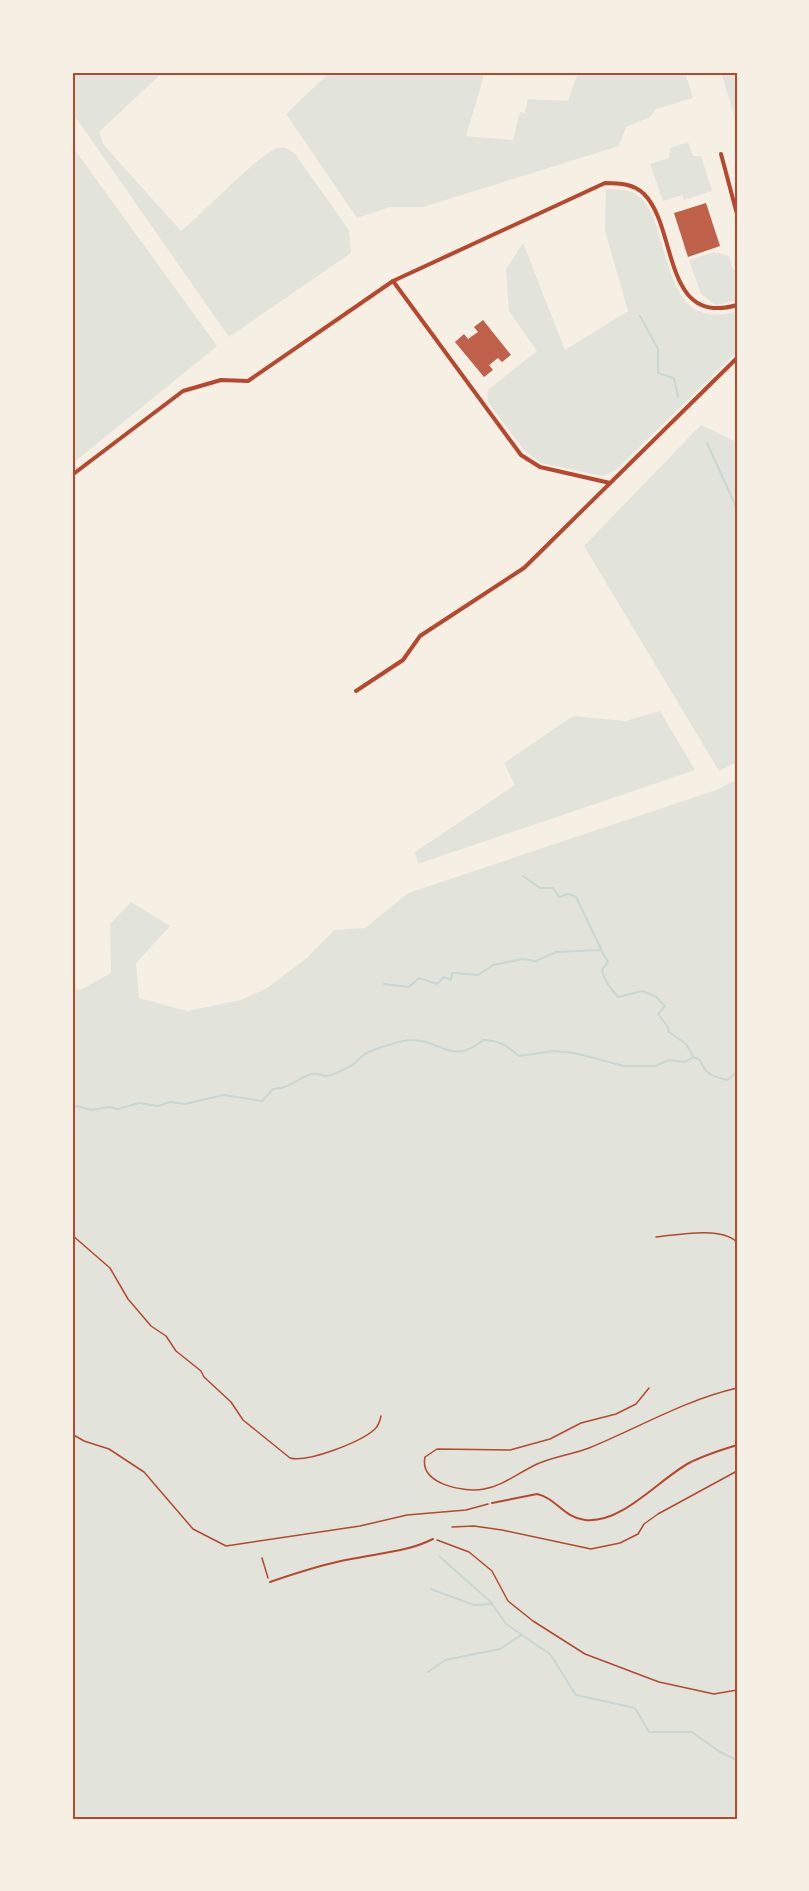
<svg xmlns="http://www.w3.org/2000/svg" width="809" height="1891" font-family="Barlow,sans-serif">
<rect width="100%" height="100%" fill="#f6efe4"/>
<g fill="#e2e4dc">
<path d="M72,72H163L99,132L103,144L181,231C202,215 258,154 278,148C285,146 290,150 295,154L349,230L351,253L229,337L72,112Z"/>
<path d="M330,72H485L466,136L513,140L520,112L525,113L528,99L568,101L578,72H685L693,98L656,109L650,117L626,127L619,146L423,207H390L357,218L286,114Z"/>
<path d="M721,72H737V125Z"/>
<path d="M688,142L693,156H701L712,191L684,200L682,195L663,201L650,164L669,158L670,148Z"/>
<path d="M72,146L217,346L72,464Z"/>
<path d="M606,189C616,190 625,189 634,193C676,215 653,337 737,311V352L616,470L602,476L541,463L524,450L487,401L488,390L537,351L509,311L506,269L523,243L565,350L628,311L605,231Z"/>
<path d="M714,252L729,256L733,269L737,271V300L716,305L701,294L689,260Z"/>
<path d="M701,425L737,442V762L719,771L584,546Z"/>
<path d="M660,711L695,770L418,864L415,852L515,785L504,763L573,716L625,721Z"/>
<path d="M737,779V1819H72V987L80,990L111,973L110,924L131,902L170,926L136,963L139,998L187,1011L241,1000L267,988L308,957L334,930L365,928L408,893L719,789Z"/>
</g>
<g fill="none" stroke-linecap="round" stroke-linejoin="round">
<g stroke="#c9d6d2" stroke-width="2">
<path d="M640,316L658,349V373L674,378L678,397"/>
<path d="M707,443L737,509"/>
<path d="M523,876L540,888H553L559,897L568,894L576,897L601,949"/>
<path d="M384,984L409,987L419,978L437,984L444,977L451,980L452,973L478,975L493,965L522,959L536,961L556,952L601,950L608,962L602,970C604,981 611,989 618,997L642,991L655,996L665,1006L658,1014L668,1027L669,1032L686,1044L693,1056"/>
<path d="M72,1108L77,1106L91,1110L109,1107L118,1109L139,1103L158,1106L170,1102L185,1104L224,1095L262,1101L273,1089C295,1087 295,1079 311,1074C317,1073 320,1075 325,1076C333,1076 344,1069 351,1066C357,1063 359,1057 365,1054C373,1049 400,1041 409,1040C439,1038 452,1067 483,1040C498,1040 508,1046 519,1056L554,1051L575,1053L624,1066H655L669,1060L685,1062L693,1057L700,1060C706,1075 712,1076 727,1080L737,1072"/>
<path d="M440,1557L492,1603"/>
<path d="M431,1589L474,1605L492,1604L506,1624L550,1654L576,1695L635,1708L649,1732H692L720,1752L737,1760"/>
<path d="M428,1672L445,1660L500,1649L521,1635"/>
</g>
</g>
<g fill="#bf614a">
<path d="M706,203L720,246L688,257L674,213Z"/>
<path d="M483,320L511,355L502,362L498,358L489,365L493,370L484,377L455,342L464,334L468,339L478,332L474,327Z"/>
</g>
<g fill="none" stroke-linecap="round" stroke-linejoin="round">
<g stroke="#b5482f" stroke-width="1.5">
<path d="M72,1235L110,1268L128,1299L151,1326L166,1336L176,1351L201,1371L204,1377L231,1402L243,1420L290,1458C307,1463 361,1442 375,1429C379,1425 380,1421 381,1416"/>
<path d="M656,1237C677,1235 720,1226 737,1242"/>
<path d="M649,1388L636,1404L616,1414L581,1423L550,1439L510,1450L437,1449L425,1457C419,1484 464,1493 484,1489C502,1486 517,1474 533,1466C550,1457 571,1455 589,1448C638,1428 685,1400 737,1388"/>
<path d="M72,1434L84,1441L109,1449L144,1472L193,1529L226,1546L360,1526L407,1515L466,1510L488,1504"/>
<path d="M452,1527L474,1526L502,1530L591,1549L620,1543L638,1534L644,1524L658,1514L737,1471"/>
<path d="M437,1540L469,1552L492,1571L508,1601L533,1621L585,1654L659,1682L714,1694L737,1690"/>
<path d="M262,1558L268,1578"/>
</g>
<g stroke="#b5482f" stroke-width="2">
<path d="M492,1503L537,1494C556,1498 564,1518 585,1520C622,1524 658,1480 689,1463C704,1455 721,1450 737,1445"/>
<path d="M270,1582C296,1573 323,1564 351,1559C379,1553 407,1552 433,1539"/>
</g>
<g stroke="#b5482f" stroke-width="4">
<path d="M721,154L737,214"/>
<path d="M393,281L521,455L540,467L610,483"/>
<path d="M72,475L183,391L221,380L248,381L393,281L605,183C620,183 634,184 644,194C678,228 662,327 737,305"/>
<path d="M356,691L403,660L420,636L524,568L737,358"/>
</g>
</g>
<rect width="809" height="1891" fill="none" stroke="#f6efe4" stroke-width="147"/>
<rect x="74" y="74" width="662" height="1744" fill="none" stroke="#b5482f" stroke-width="2"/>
</svg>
